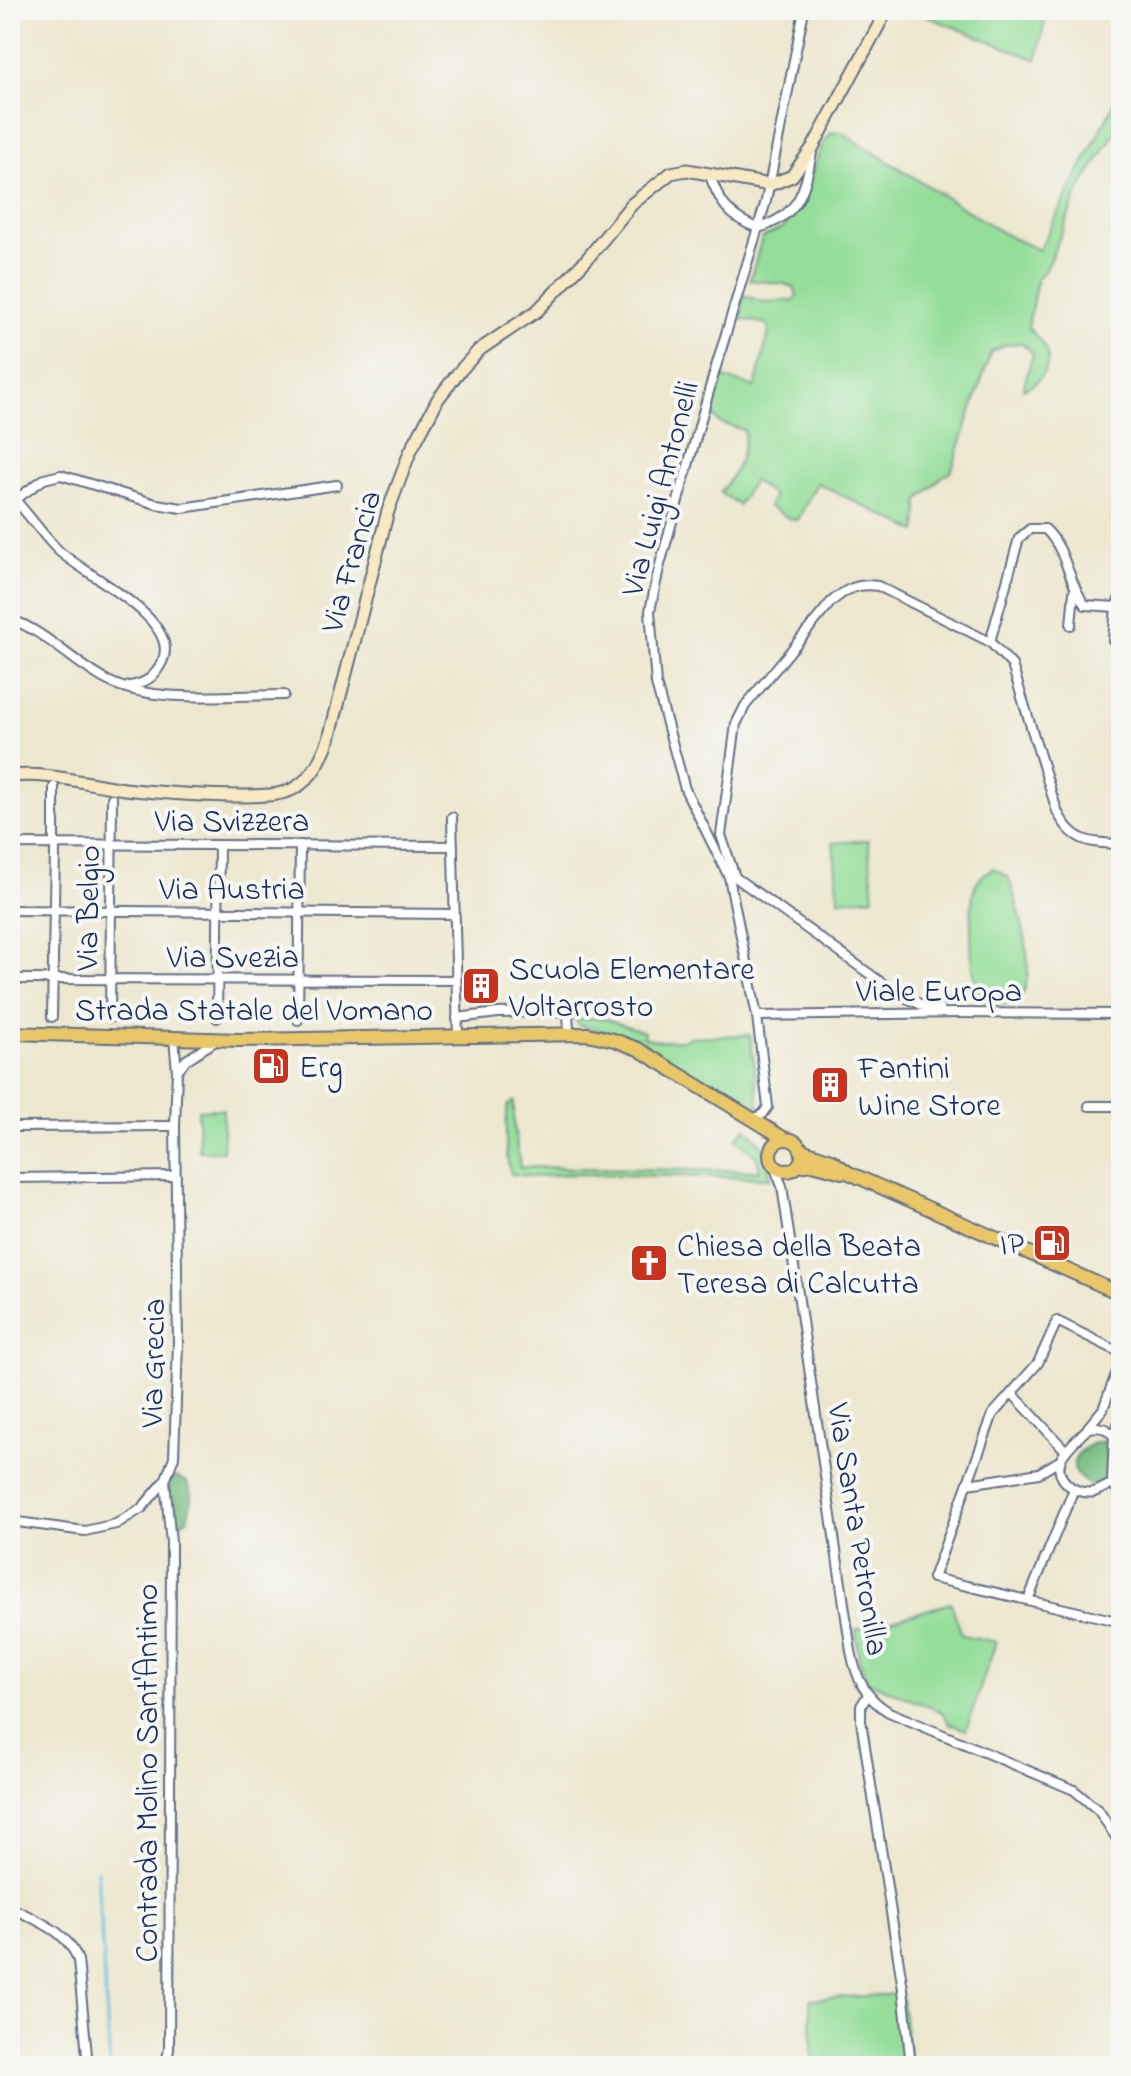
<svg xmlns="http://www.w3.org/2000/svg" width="1131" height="2076" font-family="'Indie Flower',sans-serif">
<rect width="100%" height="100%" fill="#f6f6f2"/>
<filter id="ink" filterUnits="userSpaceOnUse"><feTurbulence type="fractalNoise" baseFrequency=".0125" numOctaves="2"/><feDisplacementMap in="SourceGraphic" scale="16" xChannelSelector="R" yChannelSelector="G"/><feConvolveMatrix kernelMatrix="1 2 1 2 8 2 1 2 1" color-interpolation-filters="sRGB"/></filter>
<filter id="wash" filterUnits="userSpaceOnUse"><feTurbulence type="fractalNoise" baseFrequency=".006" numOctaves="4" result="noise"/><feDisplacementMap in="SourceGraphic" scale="32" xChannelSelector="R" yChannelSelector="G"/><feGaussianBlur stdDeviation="1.8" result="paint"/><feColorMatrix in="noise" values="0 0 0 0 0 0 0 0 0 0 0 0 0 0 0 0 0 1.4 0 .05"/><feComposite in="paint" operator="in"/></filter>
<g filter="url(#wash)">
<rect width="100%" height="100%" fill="#ece7ce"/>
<g fill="#94de9a" stroke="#58867c" stroke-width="2">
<path d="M911,10H1047L1037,60Z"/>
<path d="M1121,90V123L1079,191L1046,269L1037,279L1028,327C1033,333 1041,340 1045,348C1054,365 1039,384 1023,389L1033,354L1022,343L1004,345L991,352L951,472L942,477L919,500L917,532L817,483L798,520L790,519L768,506L774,496L753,481L738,505L720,492C734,476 747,451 744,430L720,423L708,410L717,376L755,387L769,332L767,324L741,319L744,295L763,302L794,300L797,295L794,288L785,284L750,280L762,238C769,234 779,231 785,226C813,201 808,160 831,133L841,132L1008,236L1039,250Z"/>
<path d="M868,840L874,897L839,900L833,843Z"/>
<path d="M993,868L1009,878C1019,912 1033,950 1026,986C1023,1003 993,1012 982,998C969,982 968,902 976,884C980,876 986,873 993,868Z"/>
<path d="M592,1018L606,1019L644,1032L643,1037L662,1041L684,1040L689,1037L750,1035L760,1110L758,1114L628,1037L578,1025L575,1019Z"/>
<path d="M514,1101V1126L520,1167L760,1171L757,1157L737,1140V1137L746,1128L763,1146L771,1178L565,1174L538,1177L511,1174C504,1153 505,1128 508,1106Z"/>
<path d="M223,1109V1151H199L198,1110Z"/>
<path d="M951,1603L962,1635L996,1642L966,1730L950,1724L942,1712L868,1682L859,1660L856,1630Z"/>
<path d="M901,1994L910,2066H813L810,1999Z"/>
</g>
<g fill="#77bd82" stroke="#497670" stroke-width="2">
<path d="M1103,1441C1109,1453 1107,1469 1103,1482L1092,1486C1058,1470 1078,1444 1103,1441Z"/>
<path d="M176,1477L187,1482L192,1496L188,1518L181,1523L173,1521L168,1484L170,1479Z"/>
</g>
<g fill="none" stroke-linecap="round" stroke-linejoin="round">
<path stroke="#5eb8dc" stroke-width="3" d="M97,1870L110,2066"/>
</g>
</g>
<g filter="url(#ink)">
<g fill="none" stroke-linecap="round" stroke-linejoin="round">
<defs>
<g id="street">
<path d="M709,173C719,202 729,218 758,228C799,216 805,191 812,152"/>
<path d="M10,495C28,512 41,534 59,551C85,575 183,620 162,662C155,677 145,684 129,686"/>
<path d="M15,500L44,479L61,475L156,504L182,508L337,485"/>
<path d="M10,619C47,632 73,663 108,681C153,704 233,695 284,695"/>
<path d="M1071,625L1074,592"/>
<path d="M1113,640L1116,607"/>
<path d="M990,642L1019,538L1030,529H1045C1067,549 1067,581 1085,605L1116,607L1121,595"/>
<path d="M452,817L458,1036"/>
<path d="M10,844L453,846"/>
<path d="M54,844V787"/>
<path d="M730,877H735L896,993L924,1006L940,1009"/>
<path d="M735,877L721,835L736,724L745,706L831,602C846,589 857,583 878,586L990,642L1012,665L1057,811C1072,842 1089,843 1121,844"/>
<path d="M10,910L454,914"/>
<path d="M10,979L456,980"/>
<path d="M568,1011L569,1034"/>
<path d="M757,1016L957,1013L1121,1014"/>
<path d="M52,1017L55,850"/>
<path d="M110,1018L112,798"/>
<path d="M217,1018L219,845"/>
<path d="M457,1018L498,1013L574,1011"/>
<path d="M298,1020L300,845"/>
<path d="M177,1071L186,1060L217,1040"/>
<path d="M1089,1106H1121"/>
<path d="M751,1120L763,1114L768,1107L757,1016L729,877L685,789L656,684L650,611L659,568L715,370L766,201L804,10"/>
<path d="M10,1127L175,1126"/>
<path d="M774,1166L782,1186L851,1651C856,1678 865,1698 889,1712L1074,1790L1099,1811L1121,1845"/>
<path d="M10,1178L176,1176"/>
<path d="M1120,1198H1121"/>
<path d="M1121,1353L1057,1321L1038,1363L993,1414L933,1578L1121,1622"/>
<path d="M1012,1393L1066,1451"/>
<path d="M1088,1427L1103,1409L1121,1361"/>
<path d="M1097,1427L1106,1429L1114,1436L1112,1484C1106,1486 1100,1490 1094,1492C1074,1496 1052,1477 1062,1457C1068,1446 1080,1437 1088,1428Z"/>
<path d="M1114,1436L1121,1417"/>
<path d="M968,1484L1039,1473L1061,1460"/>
<path d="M1112,1484L1121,1493"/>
<path d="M10,1521L85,1531L116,1524L142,1508L165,1481L174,1457L178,1343L175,1126L177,1071L174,1038"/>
<path d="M1028,1600L1074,1489"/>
<path d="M868,1695L861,1706V1721L903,1989L911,2066"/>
<path d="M10,1907C37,1921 67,1930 78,1960L88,2066"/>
<path d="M165,2066L169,2050L171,1543L165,1481"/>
</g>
<path id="secondary" d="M10,776C50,772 86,784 125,789C163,793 203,796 241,796C259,795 279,797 295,788C314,777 322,757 329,739L388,511L410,452L438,399L458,373L479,350L537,311L587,259L632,204L671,173L687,170L770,185L792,176L813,147L887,10"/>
<g id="primary">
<path d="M10,1033L240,1040L588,1034L614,1040L638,1049L785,1139"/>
<circle cx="786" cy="1155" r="16"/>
<path d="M802,1150L831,1160L849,1173L1121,1294"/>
<path d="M798,1166L813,1164L842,1172"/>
</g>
</defs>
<use href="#street" stroke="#646f85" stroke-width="12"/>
<use href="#secondary" stroke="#646f85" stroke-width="15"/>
<use href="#primary" stroke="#646f85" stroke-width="16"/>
<use href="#street" stroke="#fff" stroke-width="8"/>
<use href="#secondary" stroke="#f6e9c3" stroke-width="11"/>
<use href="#primary" stroke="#e9c769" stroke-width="12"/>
</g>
</g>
<defs>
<symbol id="building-square" viewBox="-11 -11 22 22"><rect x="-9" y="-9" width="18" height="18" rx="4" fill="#c8321e" stroke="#f6f6f2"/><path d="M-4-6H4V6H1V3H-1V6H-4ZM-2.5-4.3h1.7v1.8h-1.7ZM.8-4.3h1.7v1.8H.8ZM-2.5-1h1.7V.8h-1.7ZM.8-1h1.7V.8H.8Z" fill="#fff"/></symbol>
<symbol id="fuel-square" viewBox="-11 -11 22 22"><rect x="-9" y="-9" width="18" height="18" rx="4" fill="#c8321e" stroke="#f6f6f2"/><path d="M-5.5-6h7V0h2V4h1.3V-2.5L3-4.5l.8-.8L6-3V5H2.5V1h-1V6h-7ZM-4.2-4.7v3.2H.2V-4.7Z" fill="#fff"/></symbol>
<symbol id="church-square" viewBox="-11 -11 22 22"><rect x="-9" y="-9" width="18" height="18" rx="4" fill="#c8321e" stroke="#f6f6f2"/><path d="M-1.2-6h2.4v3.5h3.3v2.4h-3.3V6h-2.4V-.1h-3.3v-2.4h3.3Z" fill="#fff"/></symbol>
</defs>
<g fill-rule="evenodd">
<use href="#building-square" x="459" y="964" width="44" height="44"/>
<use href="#fuel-square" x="249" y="1044" width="44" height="44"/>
<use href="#building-square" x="808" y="1063" width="44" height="44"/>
<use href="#fuel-square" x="1030" y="1221" width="44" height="44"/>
<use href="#church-square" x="627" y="1241" width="44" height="44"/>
</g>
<g text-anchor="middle" stroke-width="8" stroke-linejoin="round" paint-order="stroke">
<g font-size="32" fill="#1b2f5e" stroke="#f6f6f2">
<text transform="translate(659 488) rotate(-75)" y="11">Via Luigi Antonelli</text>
<text transform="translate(350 561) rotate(-74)" y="11">Via Francia</text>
<text x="232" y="831">Via Svizzera</text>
<text x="232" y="899">Via Austria</text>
<text transform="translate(87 908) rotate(-89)" y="11">Via Belgio</text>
<text x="233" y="967">Via Svezia</text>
<text x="939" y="1001">Viale Europa</text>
<text x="254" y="1020">Strada Statale del Vomano</text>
<text transform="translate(152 1363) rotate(-89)" y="11">Via Grecia</text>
<text transform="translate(859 1529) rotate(81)" y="11">Via Santa Petronilla</text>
<text transform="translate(146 1773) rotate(-90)" y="11">Contrada Molino Sant'Antimo</text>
</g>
<g font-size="32" fill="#1b2f5e" stroke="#f6f6f2" text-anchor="start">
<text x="509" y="979">Scuola Elementare<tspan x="509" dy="37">Voltarrosto</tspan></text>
<text x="299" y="1077">Erg</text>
<text x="858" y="1078">Fantini<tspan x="858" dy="37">Wine Store</tspan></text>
<text x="1024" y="1254" text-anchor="end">IP</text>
<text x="677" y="1256">Chiesa della Beata<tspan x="677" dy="37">Teresa di Calcutta</tspan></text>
</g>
</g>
<rect width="1131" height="2076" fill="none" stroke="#f6f6f2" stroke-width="40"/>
</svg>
